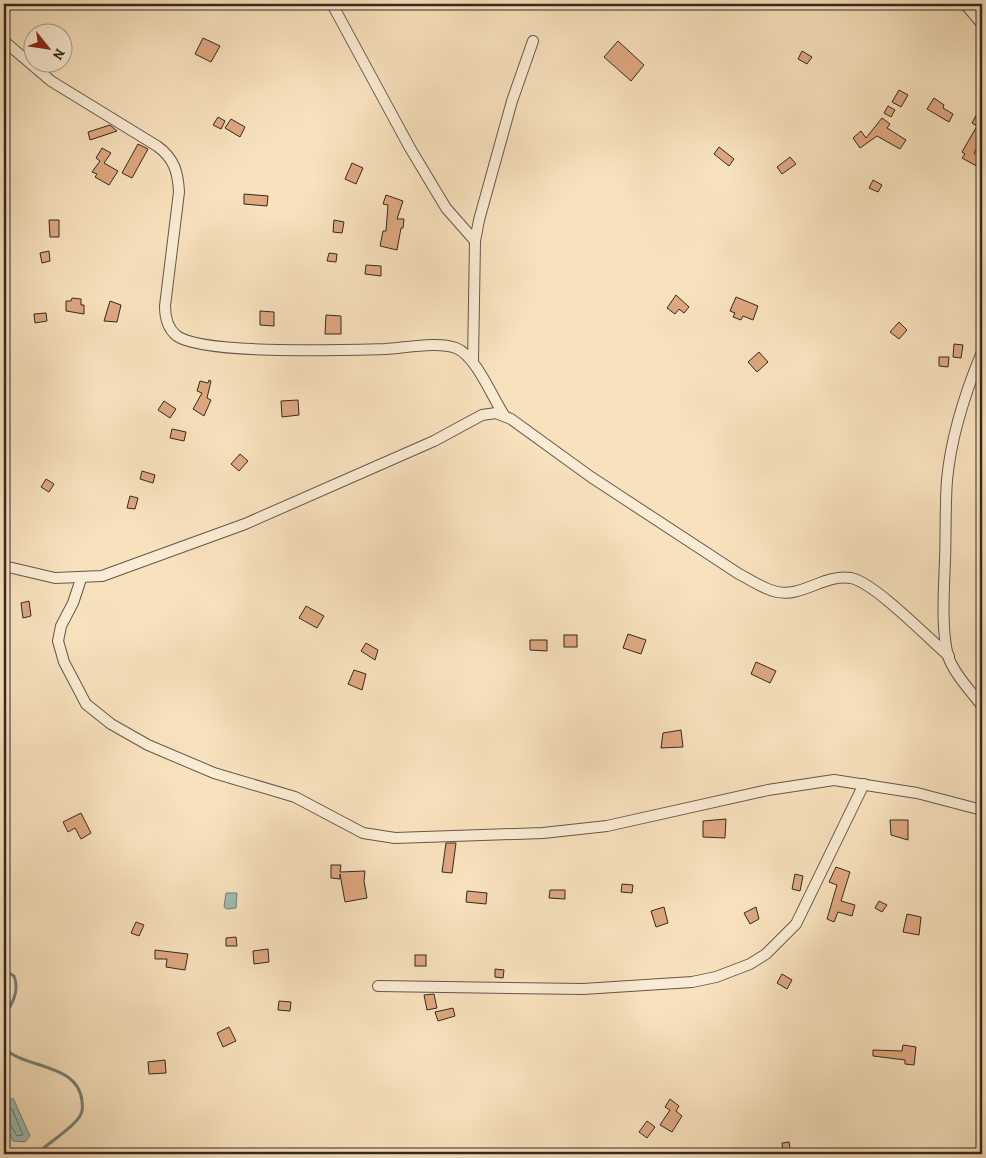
<svg xmlns="http://www.w3.org/2000/svg" width="986" height="1158" font-family="Alegreya,serif">
<rect width="100%" height="100%" fill="#f8e2bd"/>
<filter id="stains"><feTurbulence type="fractalNoise" baseFrequency=".004" numOctaves="4"/><feColorMatrix values="0 0 0 0 .2 0 0 0 0 .09 0 0 0 0 .02 0 0 0 .5 -.17"/></filter>
<radialGradient id="worn" r=".72"><stop offset=".6" stop-color="#630" stop-opacity="0"/><stop offset="1" stop-color="#630" stop-opacity=".3"/></radialGradient>
<g fill="#9dbdb3" stroke="#738279">
<path d="M226,893H237L236,908L227,909L224,907Z"/>
<path d="M13,1098L30,1136L25,1142L13,1141L4,1123V1105Z"/>
</g>
<g fill="none" stroke-linecap="round" stroke-linejoin="round">
<path stroke="#68736b" stroke-width="1" d="M4,1109H12L23,1135L17,1136L10,1124L4,1122"/>
<g stroke="#738279" stroke-width="3">
<path d="M4,970L14,976C20,991 12,1004 4,1017"/>
<path d="M4,1048C25,1069 78,1063 82,1101C83,1107 83,1111 80,1116C71,1131 43,1145 38,1154"/>
</g>
</g>
<g fill="#dfa880" stroke="#342923">
<path d="M203,38L220,46L211,62L195,54Z"/>
<path d="M618,41L644,65L631,81L604,57Z"/>
<path d="M802,51L812,57L807,64L798,59Z"/>
<path d="M899,90L908,95L901,107L892,102Z"/>
<path d="M934,98L944,105L943,108L953,114L949,122L927,109Z"/>
<path d="M982,104V139L974,153L982,157V169L962,158L965,154L962,152L977,126L972,123Z"/>
<path d="M888,106L895,110L891,117L884,113Z"/>
<path d="M218,117L225,121L221,129L213,125Z"/>
<path d="M882,118L890,124L887,128L906,140L900,149L877,136L860,148L853,138L861,131L866,138Z"/>
<path d="M231,119L245,127L240,137L225,128Z"/>
<path d="M110,125L117,131L90,140L88,132Z"/>
<path d="M138,144L148,149L132,178L122,173Z"/>
<path d="M719,147L734,159L729,166L714,154Z"/>
<path d="M102,148L111,153L104,163L118,171L109,185L95,177L97,174L92,172L100,161L96,158Z"/>
<path d="M790,157L796,164L782,174L777,167Z"/>
<path d="M352,163L363,168L356,184L345,179Z"/>
<path d="M873,180L882,185L878,192L869,188Z"/>
<path d="M244,194L268,196L267,206L244,204Z"/>
<path d="M386,195L403,201L397,219H404L403,228H401L397,250L380,246L383,231H386L388,205L383,204Z"/>
<path d="M49,220H59V237H50Z"/>
<path d="M334,220L344,222L342,233L333,232Z"/>
<path d="M49,251L50,261L42,263L40,253Z"/>
<path d="M329,253L337,254L336,262L327,261Z"/>
<path d="M366,265L381,266V276L365,274Z"/>
<path d="M676,295L689,307L684,313L679,309L675,314L667,308Z"/>
<path d="M736,297L758,306L753,320L743,316L741,320L733,317L735,313L730,311Z"/>
<path d="M72,298L81,299V305H84V314L66,311V301H71Z"/>
<path d="M110,301L121,305L117,322L104,321Z"/>
<path d="M260,311L274,312V326L260,325Z"/>
<path d="M46,313L47,321L35,323L34,314Z"/>
<path d="M326,315L341,316V334H325Z"/>
<path d="M899,322L907,330L899,339L890,332Z"/>
<path d="M954,344L963,345L961,358L953,357Z"/>
<path d="M759,352L768,362L757,372L748,362Z"/>
<path d="M939,357H949L948,367L939,366Z"/>
<path d="M209,380L211,381L207,398L211,400L204,416L193,409L202,393L197,391L200,381L208,383Z"/>
<path d="M298,400L299,415L282,417L281,401Z"/>
<path d="M164,401L176,409L170,418L158,410Z"/>
<path d="M172,429L186,432L184,441L170,438Z"/>
<path d="M240,454L248,461L239,471L231,464Z"/>
<path d="M142,471L155,475L153,483L140,479Z"/>
<path d="M46,479L54,484L49,492L41,487Z"/>
<path d="M130,496L138,498L135,509L127,508Z"/>
<path d="M29,601L31,616L23,618L21,603Z"/>
<path d="M306,606L324,616L317,628L299,618Z"/>
<path d="M628,634L646,640L641,654L623,648Z"/>
<rect x="564" y="635" width="13" height="12"/>
<path d="M530,640H547V651L530,650Z"/>
<path d="M366,643L378,650L375,660L361,651Z"/>
<path d="M756,662L776,671L770,683L751,674Z"/>
<path d="M354,670L366,674L362,690L348,684Z"/>
<path d="M681,730L683,747L661,748L663,733Z"/>
<path d="M81,813L91,833L81,839L75,828L68,832L63,822Z"/>
<path d="M726,819L725,838L703,837V821Z"/>
<path d="M890,820H908V840L891,835Z"/>
<path d="M446,843H456L452,873L442,872Z"/>
<path d="M331,865H341L340,872L365,871L364,881L367,898L345,902L340,874V879L331,878Z"/>
<path d="M836,867L850,872L841,901L855,905L852,916L838,912L834,922L827,919L837,885L829,882Z"/>
<path d="M795,874L803,876L800,891L792,889Z"/>
<path d="M622,884L633,885L632,893L621,892Z"/>
<path d="M550,890H565V899L549,898Z"/>
<path d="M467,891L487,893L486,904L466,902Z"/>
<path d="M879,901L887,905L882,912L875,908Z"/>
<path d="M664,907L668,923L656,927L651,911Z"/>
<path d="M756,907L759,919L750,924L744,913Z"/>
<path d="M907,914L921,917L919,935L903,932Z"/>
<path d="M136,922L144,925L139,936L131,933Z"/>
<path d="M236,937L237,946H226V938Z"/>
<path d="M268,949L269,962L254,964L253,951Z"/>
<path d="M155,950L188,954L185,970L166,967L167,959H155Z"/>
<rect x="415" y="955" width="11" height="11"/>
<path d="M495,969L504,970L503,978L495,977Z"/>
<path d="M782,974L792,980L787,989L777,983Z"/>
<path d="M434,994L437,1008L427,1010L424,995Z"/>
<path d="M279,1001L291,1002L290,1011L278,1010Z"/>
<path d="M453,1008L455,1016L438,1021L435,1012Z"/>
<path d="M229,1027L236,1041L223,1047L217,1033Z"/>
<path d="M903,1045L916,1047L914,1065L905,1064V1060L873,1056V1050L902,1051Z"/>
<path d="M165,1060L166,1073L149,1074L148,1062Z"/>
<path d="M670,1099L679,1106L676,1111L682,1116L672,1132L660,1125L670,1110L665,1107Z"/>
<path d="M647,1121L655,1127L647,1138L639,1132Z"/>
<path d="M789,1142L791,1154H783L782,1143Z"/>
</g>
<g fill="none" stroke-linecap="round" stroke-linejoin="round">
<defs>
<g id="street">
<path d="M332,4L410,148L446,208L475,241"/>
<path d="M965,4L982,24"/>
<path d="M4,41L51,81L157,146C174,158 178,172 179,192L165,306C165,317 168,329 177,336C204,355 347,350 385,349C405,348 438,341 456,348C476,356 492,397 504,415"/>
<path d="M982,352C965,393 951,436 947,480C945,507 946,534 945,560C944,589 941,629 948,656C954,674 971,691 982,706"/>
<path d="M473,361L475,241L479,220L512,101L533,41"/>
<path d="M4,566L55,578L102,576L245,524L434,441L482,415L496,413L511,419L591,477L739,574C751,580 763,589 777,592C803,597 824,574 851,578C875,583 928,638 949,656"/>
<path d="M81,579L73,603L61,626L58,641L64,662L86,704L111,724L148,745L214,773L295,797L363,833L395,838L482,835L543,833L607,826L768,790L834,780L917,793L982,810"/>
<path d="M378,986L583,989L692,982L716,977L750,964L766,954L796,924L864,784"/>
</g>
</defs>
<use href="#street" stroke="#65574a" stroke-width="12"/>
<use href="#street" stroke="#faecd4" stroke-width="10"/>
</g>
<rect width="986" height="1158" fill="none" stroke="#f8e2bd" stroke-width="20"/>
<rect x="5" y="5" width="976" height="1148" fill="none" stroke="#342923" stroke-width="2.5"/>
<rect x="10" y="10" width="966" height="1138" fill="none" stroke="#342923"/>
<g transform="translate(48 48) rotate(120)"><circle r="24" fill="#faecd4" stroke="#ab9e8d"/>
<path d="M0-4L9 19L0 12L-9 19Z" fill="#8f2418"/>
<text y="-8" font-size="14" font-weight="bold" text-anchor="middle" fill="#342923">N</text>
</g>
<rect width="100%" height="100%" filter="url(#stains)"/>
<rect width="100%" height="100%" fill="url(#worn)"/>
</svg>
